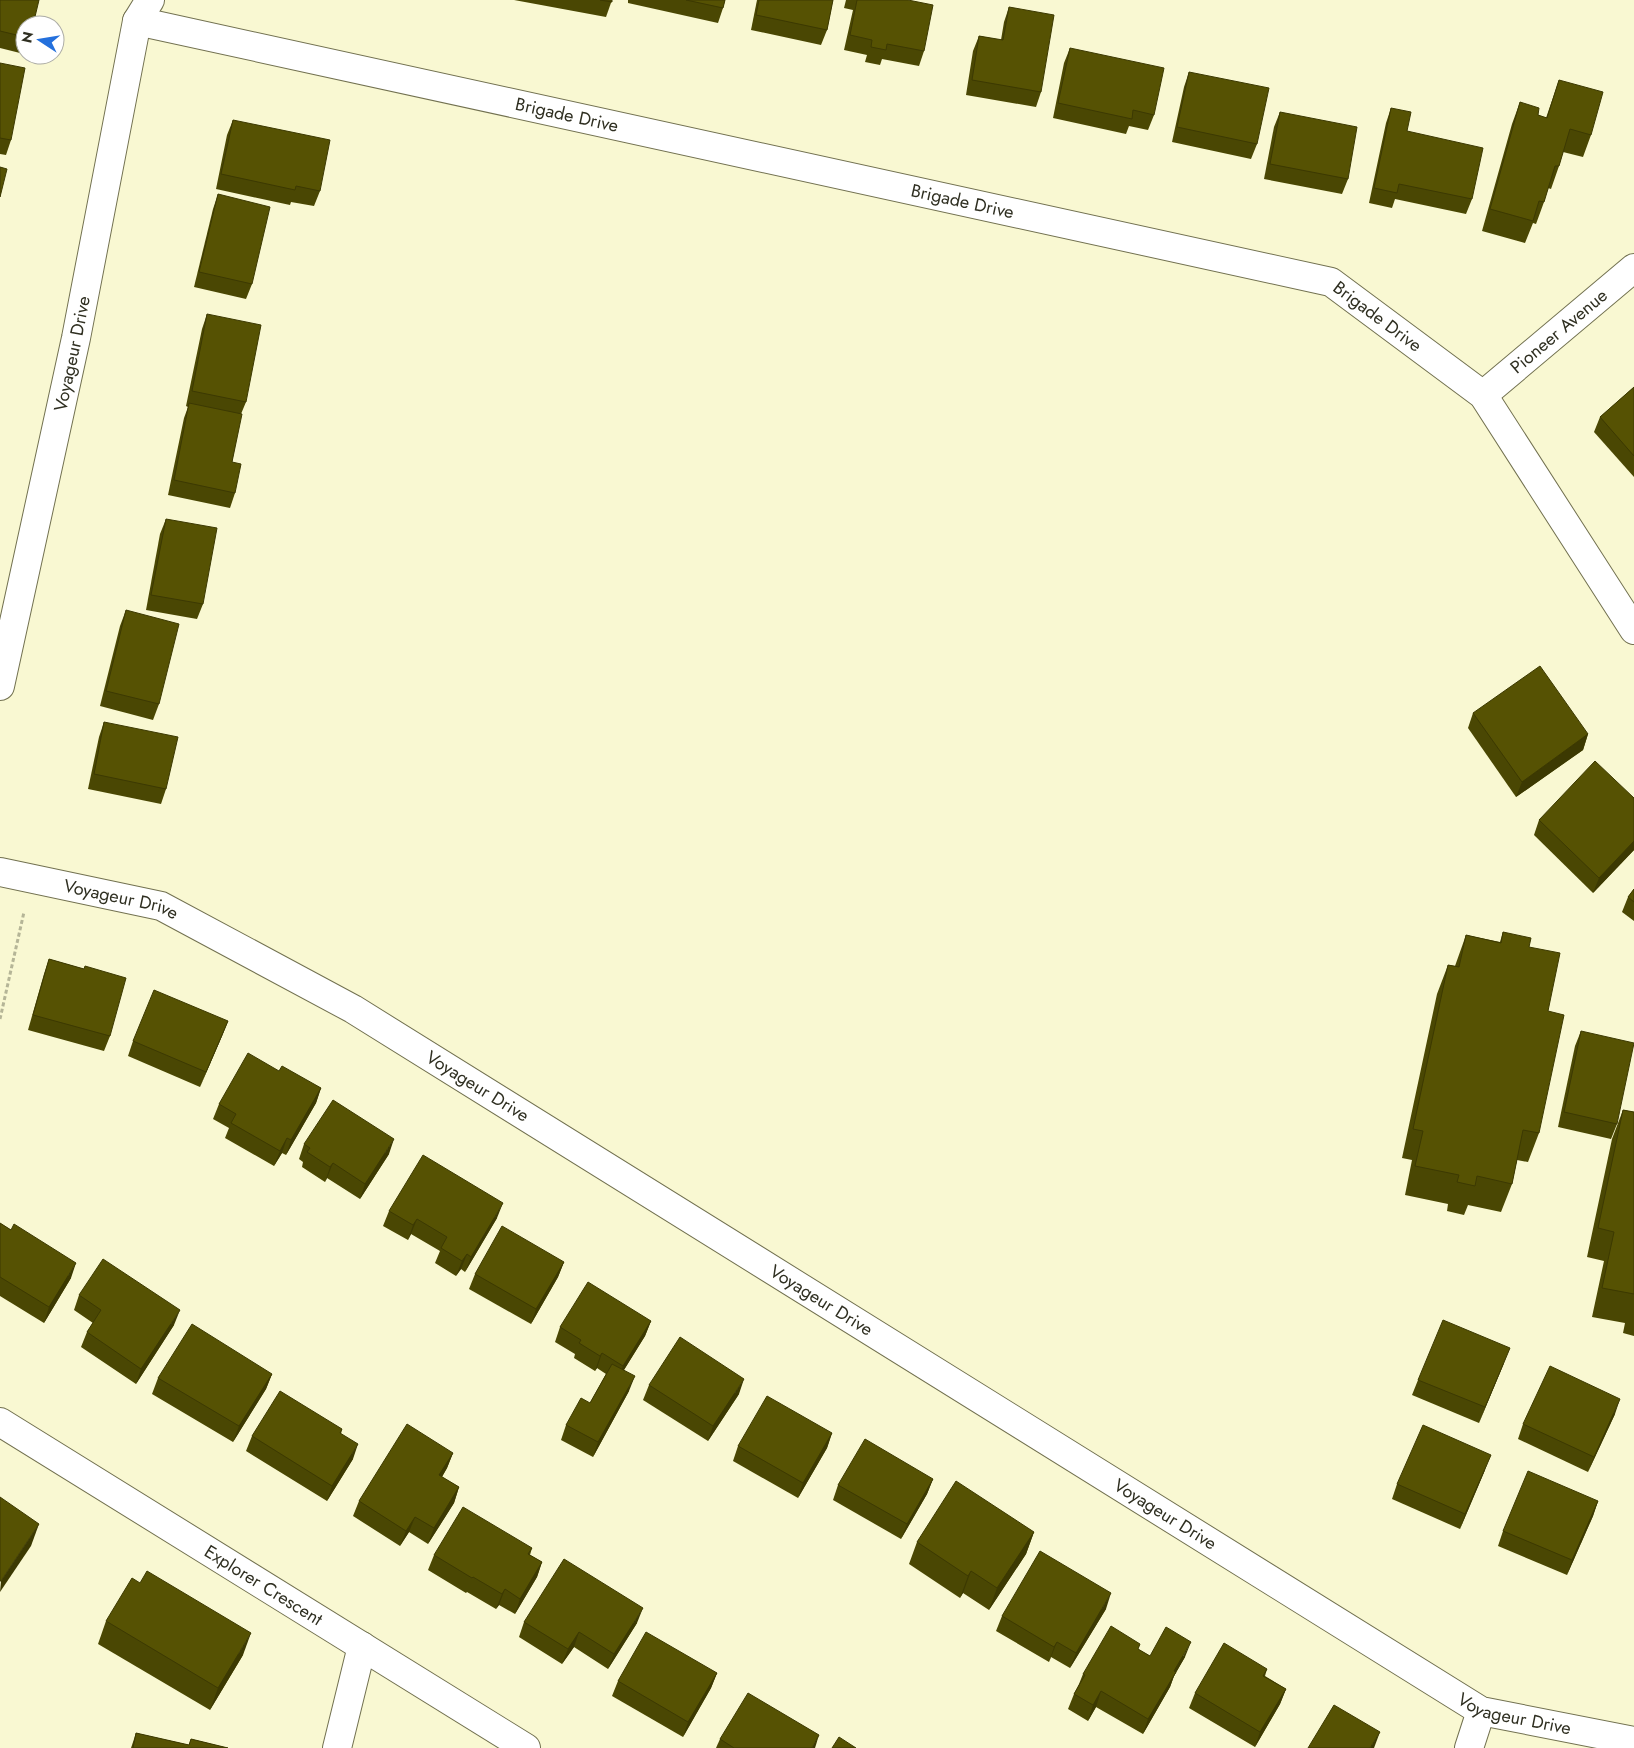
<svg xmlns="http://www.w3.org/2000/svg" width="1634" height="1748" font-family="Jost,sans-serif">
<rect width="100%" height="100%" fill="#f9f8d2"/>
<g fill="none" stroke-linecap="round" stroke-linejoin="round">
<defs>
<g id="minor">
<path id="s1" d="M137,21L1331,282L1483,395L1634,630"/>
<path id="s2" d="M1483,395L1634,268"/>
<path id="s3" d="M0,686L76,338L137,21L150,0"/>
<path id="s4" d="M0,872L161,906L353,1009L1481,1711L1634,1741"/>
<path id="s5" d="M0,1422L526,1748"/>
<path d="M337,1748L362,1646"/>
<path d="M1469,1748L1481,1711"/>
</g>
</defs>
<use href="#minor" stroke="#727150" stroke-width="30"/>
<path stroke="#b5b597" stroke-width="3" stroke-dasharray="4 2.5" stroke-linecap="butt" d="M0,1019L24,912"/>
<use href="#minor" stroke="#fff" stroke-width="28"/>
</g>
<g fill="#4a4703">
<path d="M0,0L25,25V52L24,54L0,48Z"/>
<path d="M514,0H612L606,17Z"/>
<path d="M628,0H725L723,8L718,23L628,3Z"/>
<path d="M757,0H833L827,30L821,45L751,30Z"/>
<path d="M846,0H908L924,51L919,66L882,59L880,65L865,62L867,55L844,50L853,10L844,8Z"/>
<path d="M1009,7L1041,92L1036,107L966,95L973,51L979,36L1001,40L1004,22Z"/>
<path d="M1070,48L1154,115L1148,130L1129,126L1126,134L1053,118L1064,63Z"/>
<path d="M0,63L11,140L6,155L0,154Z"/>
<path d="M1189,72L1257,144L1251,159L1172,142L1184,87Z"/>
<path d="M1559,80L1591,135L1583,157L1563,152L1559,166L1551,189L1548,188L1544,202L1536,224L1533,223L1525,243L1482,231L1512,124L1520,102L1538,115L1546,118Z"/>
<path d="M1391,108L1407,131L1472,199L1466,214L1395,199L1392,208L1369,203L1386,123Z"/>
<path d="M1280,112L1348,179L1342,194L1264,179L1274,127Z"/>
<path d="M233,120L320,191L314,206L291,202L290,205L216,189L227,135Z"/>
<path d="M218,194L252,284L246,299L194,287L213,209Z"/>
<path d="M207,314L246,402L241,414L232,462L235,493L230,508L168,495L184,418L188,407L186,406L202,329Z"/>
<path d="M1634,387V477L1594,432L1600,417Z"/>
<path d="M166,519L203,604L197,619L146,610L160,534Z"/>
<path d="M126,610L159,704L153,720L100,706L120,626Z"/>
<path d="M1473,713L1588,734L1583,750L1516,797L1468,728Z"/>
<path d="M104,722L166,789L161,804L88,789L99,737Z"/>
<path d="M1634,798V850L1593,893L1534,835L1539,820Z"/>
<path d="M1634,889V921L1622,912L1628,897Z"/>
<path d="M1503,932L1529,947L1548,1011L1539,1133L1528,1162L1517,1160L1512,1184L1501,1212L1468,1205L1464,1215L1447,1211L1448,1204L1405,1195L1412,1160L1402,1158L1437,994L1448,965L1455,966L1466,935L1500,942Z"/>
<path d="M49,959L84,969L110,1036L104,1051L28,1030L44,974Z"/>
<path d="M228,1021L222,1036L200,1087L128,1056L133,1041Z"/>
<path d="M1581,1031L1617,1124L1611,1139L1558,1127L1575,1046Z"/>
<path d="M279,1071L321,1088L316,1103L286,1155L282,1153L274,1166L225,1138L229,1128L213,1119L219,1104Z"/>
<path d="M1623,1110L1634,1112V1336L1623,1333L1625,1323L1592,1317L1604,1261L1587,1257L1612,1139Z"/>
<path d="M304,1144L389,1154L360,1199L327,1178L325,1182L302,1167L303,1162L299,1159Z"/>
<path d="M389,1211L497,1218L465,1272L461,1269L456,1276L435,1263L440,1251L411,1234L408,1240L383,1226Z"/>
<path d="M0,1223L11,1230L71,1278L44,1323L0,1296Z"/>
<path d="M564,1262L558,1277L531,1324L469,1289L475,1274Z"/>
<path d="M79,1295L174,1325L136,1384L81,1347L87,1332L93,1323L74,1310Z"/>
<path d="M651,1321L645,1336L624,1370L629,1391L593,1457L561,1440L566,1425L590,1403L606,1374L597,1368L595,1371L574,1358L575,1354L555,1342L560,1327Z"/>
<path d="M1504,1363L1479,1423L1412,1395L1418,1380Z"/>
<path d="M272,1374L266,1389L233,1442L152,1394L158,1378Z"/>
<path d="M649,1385L739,1394L708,1441L643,1400Z"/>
<path d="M1615,1414L1588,1472L1518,1439L1523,1424Z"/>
<path d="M342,1429L341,1434L353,1459L327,1501L246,1451L252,1436Z"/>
<path d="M832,1433L827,1448L798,1498L733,1461L738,1446Z"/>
<path d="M453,1453L447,1468L442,1477L459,1487L454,1503L428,1544L409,1532L400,1546L353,1516L359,1501Z"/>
<path d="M1485,1470L1460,1529L1392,1499L1397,1484Z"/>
<path d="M933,1479L927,1494L901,1539L833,1500L838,1485Z"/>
<path d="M1598,1501L1593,1516L1567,1575L1498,1546L1503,1531Z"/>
<path d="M1034,1532L1026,1554L989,1610L963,1593L960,1598L909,1564L917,1542Z"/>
<path d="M532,1548L530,1555L542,1562L537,1577L515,1614L499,1605L496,1609L467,1592L466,1593L428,1570L434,1555Z"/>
<path d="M1106,1609L1070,1668L1051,1657L1049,1662L996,1631L1002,1616Z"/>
<path d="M106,1621L243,1655L210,1710L98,1644Z"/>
<path d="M524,1622L637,1623L608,1669L574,1647L562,1664L519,1637Z"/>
<path d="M1138,1649L1150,1656L1185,1657L1174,1676L1170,1687L1143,1734L1096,1707L1088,1721L1068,1709L1074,1694L1079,1684L1083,1674Z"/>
<path d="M1267,1669L1265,1676L1286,1689L1280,1704L1255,1747L1189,1708L1195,1693Z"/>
<path d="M717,1673L711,1688L683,1737L612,1696L618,1681Z"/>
<path d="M136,1733L189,1745L191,1739L228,1748H131Z"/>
<path d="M720,1739L815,1748H716Z"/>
</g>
<g fill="#3c3902">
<path d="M1588,734L1583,750L1516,797L1522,782Z"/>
<path d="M1634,841V850L1593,893L1599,878Z"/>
<path d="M228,1021L222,1036L200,1087L206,1072Z"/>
<path d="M321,1088L316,1103L286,1155L291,1140Z"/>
<path d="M287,1138L282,1153L274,1166L280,1151Z"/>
<path d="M394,1139L389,1154L360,1199L365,1184Z"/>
<path d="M333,1163L327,1178L325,1182L330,1167Z"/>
<path d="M503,1203L497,1218L465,1272L471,1257Z"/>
<path d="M417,1219L411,1234L408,1240L413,1225Z"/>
<path d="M467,1254L461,1269L456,1276L462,1261Z"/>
<path d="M564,1262L558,1277L531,1324L536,1309Z"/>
<path d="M76,1263L71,1278L44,1323L49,1307Z"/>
<path d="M180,1310L174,1325L136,1384L141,1369Z"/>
<path d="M651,1321L645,1336L617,1381L623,1366Z"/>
<path d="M1510,1348L1504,1363L1479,1423L1485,1407Z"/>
<path d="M602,1353L597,1368L595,1371L600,1356Z"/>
<path d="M272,1374L266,1389L233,1442L239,1426Z"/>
<path d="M635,1376L629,1391L593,1457L598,1442Z"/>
<path d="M744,1379L739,1394L708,1441L713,1426Z"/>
<path d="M1620,1399L1615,1414L1588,1472L1594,1457Z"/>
<path d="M832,1433L827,1448L798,1498L803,1483Z"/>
<path d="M358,1444L353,1459L327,1501L332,1486Z"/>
<path d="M453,1453L447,1468L434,1490L439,1475Z"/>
<path d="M1491,1455L1485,1470L1460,1529L1465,1514Z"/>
<path d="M933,1479L927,1494L901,1539L907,1524Z"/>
<path d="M459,1487L454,1503L428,1544L434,1528Z"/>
<path d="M1598,1501L1593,1516L1567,1575L1572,1560Z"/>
<path d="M415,1517L409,1532L400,1546L406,1531Z"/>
<path d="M39,1524L31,1546L0,1592L1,1581Z"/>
<path d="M1034,1532L1026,1554L989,1610L997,1588Z"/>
<path d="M542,1562L537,1577L515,1614L520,1599Z"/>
<path d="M971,1571L963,1593L960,1598L968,1576Z"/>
<path d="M505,1589L499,1605L496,1609L502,1594Z"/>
<path d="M1111,1593L1106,1609L1070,1668L1076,1653Z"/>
<path d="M643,1608L637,1623L608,1669L614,1654Z"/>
<path d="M579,1632L574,1647L562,1664L568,1649Z"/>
<path d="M251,1633L243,1655L210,1710L218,1688Z"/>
<path d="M1057,1642L1049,1662L1054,1647Z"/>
<path d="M1191,1642L1185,1657L1174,1676L1170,1687L1143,1734L1148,1719Z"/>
<path d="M717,1673L711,1688L683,1737L688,1722Z"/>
<path d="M1286,1689L1280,1704L1255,1747L1260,1732Z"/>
<path d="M1101,1691L1096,1707L1088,1721L1093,1705Z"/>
<path d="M1380,1732L1374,1748H1370Z"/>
<path d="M819,1735L815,1748H812Z"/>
</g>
<g fill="#565203" stroke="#3c3902">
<path d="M0,0H39L33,25H25V37L0,31Z"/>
<path d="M600,0H612V2Z"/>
<path d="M686,0H725L723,8Z"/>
<path d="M759,0H833L827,30L756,15Z"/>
<path d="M857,0H908L933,5L924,51L887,44L886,50L871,47L872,40L850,35Z"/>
<path d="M1009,7L1054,15L1041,92L972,80L979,36L1003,40Z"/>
<path d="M1070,48L1164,68L1154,115L1133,110L1132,119L1058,103Z"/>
<path d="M0,63L25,68L11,140L0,138Z"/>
<path d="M1189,72L1269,88L1257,144L1177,127Z"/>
<path d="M1559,80L1603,92L1591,135L1570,129L1559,166H1555L1544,202L1539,201L1533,221L1490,209L1520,102L1539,108L1538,115L1547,118Z"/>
<path d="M1391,108L1411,112L1407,131L1483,148L1472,199L1399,184L1397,193L1374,188Z"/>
<path d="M1280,112L1357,127L1348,179L1270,164Z"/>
<path d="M233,120L330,140L320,191L296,186L295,190L221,174Z"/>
<path d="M0,167L7,169L0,197Z"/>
<path d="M218,194L270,207L252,284L199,272Z"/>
<path d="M207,314L261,325L246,402L192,391Z"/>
<path d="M1634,387V456L1600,417Z"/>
<path d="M189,403L242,414L232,462L241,464L235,493L174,480Z"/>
<path d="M166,519L217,528L203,604L151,595Z"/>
<path d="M126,610L179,624L159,704L106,691Z"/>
<path d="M1540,666L1588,734L1522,782L1473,713Z"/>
<path d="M104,722L178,737L166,789L94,774Z"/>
<path d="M1595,761L1634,798V841L1599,878L1539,820Z"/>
<path d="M1634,889V902L1628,897Z"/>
<path d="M1503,932L1531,938L1529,947L1560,953L1548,1011L1564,1015L1539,1133L1523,1130L1512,1184L1477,1176L1475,1186L1457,1182L1459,1175L1415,1166L1423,1131L1413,1129L1448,965L1459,967L1466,935L1501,943Z"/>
<path d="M49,959L84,969L85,966L126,978L110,1036L33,1015Z"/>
<path d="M154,990L228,1021L206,1072L133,1041Z"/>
<path d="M1581,1031L1634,1043L1617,1124L1564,1112Z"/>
<path d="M248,1053L279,1071L282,1066L321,1088L291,1140L287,1138L280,1151L231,1123L236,1114L219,1104Z"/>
<path d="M333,1100L394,1139L365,1184L333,1163L330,1167L307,1152L310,1148L304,1144Z"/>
<path d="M1623,1110L1634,1112V1294L1602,1288L1614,1232L1598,1228Z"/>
<path d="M423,1155L503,1203L471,1257L467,1254L462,1261L441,1248L447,1237L417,1219L413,1225L389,1211Z"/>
<path d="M0,1223L11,1230L14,1224L76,1263L49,1307L0,1277Z"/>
<path d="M502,1226L564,1262L536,1309L475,1274Z"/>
<path d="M103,1259L180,1310L141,1369L87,1332L101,1310L79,1295Z"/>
<path d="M588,1282L651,1321L623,1366L602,1353L600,1356L579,1343L581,1340L560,1327Z"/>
<path d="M1443,1320L1510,1348L1485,1407L1418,1380Z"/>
<path d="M192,1324L272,1374L239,1426L158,1378Z"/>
<path d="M680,1337L744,1379L713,1426L649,1385Z"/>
<path d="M612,1364L635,1376L598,1442L566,1425L581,1398L590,1403Z"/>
<path d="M1550,1366L1620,1399L1594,1457L1523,1424Z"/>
<path d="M280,1391L342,1429L340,1433L358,1444L332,1486L252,1436Z"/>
<path d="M767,1396L832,1433L803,1483L738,1446Z"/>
<path d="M407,1424L453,1453L439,1475L459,1487L434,1528L415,1517L406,1531L359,1501Z"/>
<path d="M1423,1425L1491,1455L1465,1514L1397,1484Z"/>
<path d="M865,1439L933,1479L907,1524L838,1485Z"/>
<path d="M1528,1471L1598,1501L1572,1560L1503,1531Z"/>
<path d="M956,1481L1034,1532L997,1588L971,1571L968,1576L917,1542Z"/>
<path d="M0,1497L39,1524L1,1581H0Z"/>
<path d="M463,1507L532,1548L528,1554L542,1562L520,1599L505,1589L502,1594L473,1577L472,1578L434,1555Z"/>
<path d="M1040,1551L1111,1593L1076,1653L1057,1642L1054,1647L1002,1616Z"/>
<path d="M564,1559L643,1608L614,1654L579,1632L568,1649L524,1622Z"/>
<path d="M147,1571L251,1633L218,1688L106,1621L132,1578L140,1583Z"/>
<path d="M1111,1626L1140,1644L1138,1649L1150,1656L1166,1627L1191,1642L1174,1671L1176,1672L1148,1719L1101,1691L1093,1705L1074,1694L1085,1675L1083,1674Z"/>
<path d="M646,1632L717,1673L688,1722L618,1681Z"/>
<path d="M1224,1643L1267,1669L1263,1676L1286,1689L1260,1732L1195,1693Z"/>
<path d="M748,1693L819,1735L812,1748H734L720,1739Z"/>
<path d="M1334,1705L1380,1732L1370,1748H1308Z"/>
<path d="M136,1733L189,1745L191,1739L228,1748H133Z"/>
<path d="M839,1737L856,1748H832Z"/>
</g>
<g text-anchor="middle" stroke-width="5" stroke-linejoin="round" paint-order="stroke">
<g font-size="18" fill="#2f2f21" stroke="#fff">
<text dy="6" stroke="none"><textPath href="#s1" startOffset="440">Brigade Drive</textPath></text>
<text dy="6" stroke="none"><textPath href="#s1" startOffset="845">Brigade Drive</textPath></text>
<text dy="6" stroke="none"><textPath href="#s1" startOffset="1280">Brigade Drive</textPath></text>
<text dy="6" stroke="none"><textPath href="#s2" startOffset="99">Pioneer Avenue</textPath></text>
<text dy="6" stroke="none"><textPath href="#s3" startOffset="340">Voyageur Drive</textPath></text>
<text dy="6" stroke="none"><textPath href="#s4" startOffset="124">Voyageur Drive</textPath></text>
<text dy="6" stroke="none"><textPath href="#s4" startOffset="529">Voyageur Drive</textPath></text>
<text dy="6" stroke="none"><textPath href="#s4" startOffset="934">Voyageur Drive</textPath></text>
<text dy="6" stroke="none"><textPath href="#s4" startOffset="1339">Voyageur Drive</textPath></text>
<text dy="6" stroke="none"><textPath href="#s5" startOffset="310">Explorer Crescent</textPath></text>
<text dy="6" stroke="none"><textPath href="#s4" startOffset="1744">Voyageur Drive</textPath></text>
</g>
</g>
<g transform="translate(40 40) rotate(282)"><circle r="24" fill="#ffffff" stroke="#acaca6"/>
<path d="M0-4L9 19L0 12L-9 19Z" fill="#2470dc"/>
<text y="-8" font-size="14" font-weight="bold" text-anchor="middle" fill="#2f2f21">N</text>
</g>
</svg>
